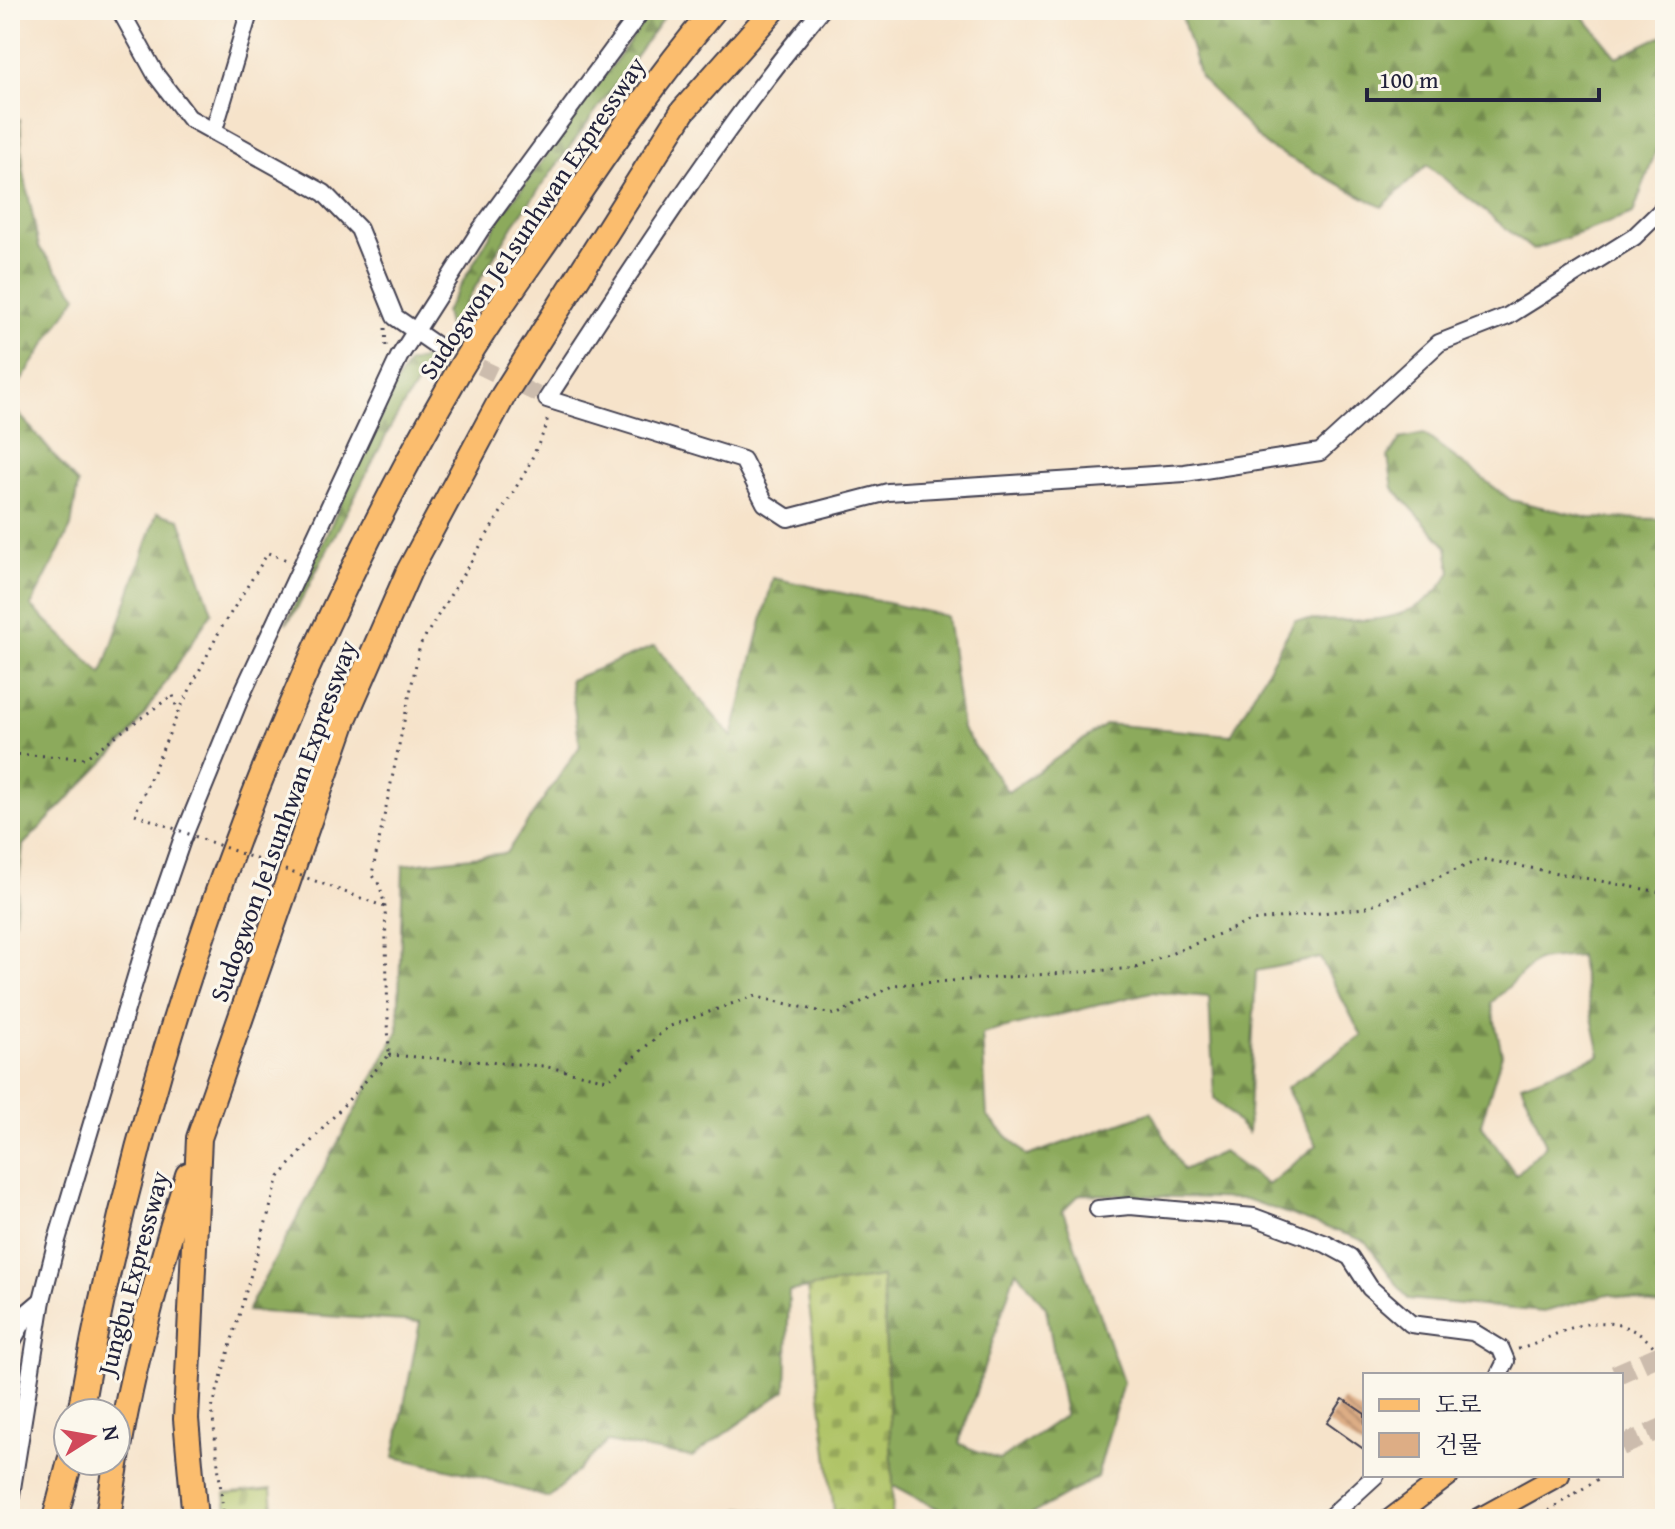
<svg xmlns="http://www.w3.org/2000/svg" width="1675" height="1529" font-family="'Gentium Book Plus','Noto Serif KR',serif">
<defs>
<pattern id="forest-firs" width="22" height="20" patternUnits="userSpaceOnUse" patternTransform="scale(2)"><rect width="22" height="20" fill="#8caa5c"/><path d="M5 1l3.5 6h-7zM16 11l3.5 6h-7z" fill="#728a4d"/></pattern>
<pattern id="cemetery-stones" width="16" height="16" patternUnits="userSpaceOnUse" patternTransform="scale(2)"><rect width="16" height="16" fill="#b0c468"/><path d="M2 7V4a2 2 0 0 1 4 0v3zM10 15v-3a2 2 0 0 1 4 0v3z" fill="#97a85b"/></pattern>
<pattern id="building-back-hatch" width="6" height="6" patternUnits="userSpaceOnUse" patternTransform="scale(2)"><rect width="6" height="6" fill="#ddad85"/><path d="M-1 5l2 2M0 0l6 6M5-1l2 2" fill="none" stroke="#b38c6e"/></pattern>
</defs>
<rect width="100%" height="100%" fill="#fbf7ec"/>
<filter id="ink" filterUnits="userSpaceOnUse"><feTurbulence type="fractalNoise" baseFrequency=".0125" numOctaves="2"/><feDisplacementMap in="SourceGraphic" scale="16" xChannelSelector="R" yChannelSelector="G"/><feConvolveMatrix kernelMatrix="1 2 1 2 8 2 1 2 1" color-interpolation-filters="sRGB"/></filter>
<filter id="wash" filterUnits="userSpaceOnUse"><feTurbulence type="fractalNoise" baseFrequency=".006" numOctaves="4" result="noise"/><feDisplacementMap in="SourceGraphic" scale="32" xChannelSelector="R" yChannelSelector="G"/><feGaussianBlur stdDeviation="1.8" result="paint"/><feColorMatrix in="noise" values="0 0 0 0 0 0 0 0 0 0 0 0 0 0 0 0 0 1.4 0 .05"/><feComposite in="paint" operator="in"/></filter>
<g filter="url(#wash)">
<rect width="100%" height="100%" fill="#f6e3ca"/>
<g fill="url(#forest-firs)" stroke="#57664c" stroke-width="2" fill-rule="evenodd">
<path d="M653,10H669L514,224L449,330L445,312L500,218Z"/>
<path d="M1180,10H1578L1617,57L1665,34V126L1633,214L1533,250L1427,165L1382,207L1265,145L1200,77Z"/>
<path d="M20,119L23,168L39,247L77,296L10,398V120Z"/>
<path d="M434,356L392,424L297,609L286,624L395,384L408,363Z"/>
<path d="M10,403L78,484L71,527L31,606L102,674L157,513L180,519L212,612L129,737L23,845L10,959Z"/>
<path d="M1424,434L1511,500L1589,518L1665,519V1314L1661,1306L1608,1294L1544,1312L1408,1299L1365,1241L1246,1199L1080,1194L1063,1211L1123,1382L1097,1477L1023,1519H957L893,1485L882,1277L789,1291L786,1390L692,1457L607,1442L549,1498L478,1476L394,1457L420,1322L247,1311L398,1031L403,865L506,853L580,746L570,680L655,646L732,737L773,578L947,616L962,729L1008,792L1106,724L1231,735L1295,620C1357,619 1414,632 1451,572L1447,547L1393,488L1388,457L1400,439ZM1579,956L1600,1055L1521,1084L1546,1145L1516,1175L1481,1124L1502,1054L1491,1003L1537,960ZM1320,958L1362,1036L1286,1088L1317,1145L1268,1185L1223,1152L1183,1170L1151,1112L1027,1156L987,1116L982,1034L1151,992L1209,997L1214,1098L1248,1133L1256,971ZM1016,1270L1046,1308L1065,1415L1000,1460L959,1444Z"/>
<path d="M740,1508L811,1516L731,1519Z"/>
</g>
<g fill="url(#cemetery-stones)" stroke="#697352" stroke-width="2">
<path d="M882,1277L893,1485L892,1519H835L807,1288Z"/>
<path d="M271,1489L274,1519H228L225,1494Z"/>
</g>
<g id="blocks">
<path fill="url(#building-back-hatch)" d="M1343,1399L1365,1414V1450L1327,1423Z"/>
</g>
</g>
<g filter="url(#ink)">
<use href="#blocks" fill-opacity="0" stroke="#423f50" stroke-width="2"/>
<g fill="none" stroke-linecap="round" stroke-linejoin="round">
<path stroke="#ccbcad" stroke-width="16" stroke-dasharray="16 8" stroke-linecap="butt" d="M437,346L547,399"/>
<g stroke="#ccbcad" stroke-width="20" stroke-dasharray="20 10" stroke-linecap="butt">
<path d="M1615,1375L1665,1353"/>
<path d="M1621,1446L1665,1427"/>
</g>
<defs>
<g id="minor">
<path d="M120,10L156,75L189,118L324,193L359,229L395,317L437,346"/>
<path d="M821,10C719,133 634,266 547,399L743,460L765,503L788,518L888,492L1185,473L1320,452L1439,343L1508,316L1634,237L1665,207"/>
<path d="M214,130L250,10"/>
<path d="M1098,1209L1130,1206L1254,1217L1326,1244L1350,1257L1370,1288L1411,1324L1473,1332L1501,1349L1506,1361L1499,1375"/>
<path d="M10,1345L29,1311L42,1300"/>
<path d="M10,1501L42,1300L57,1240L143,953L182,840L241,696L399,357L481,229L642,10"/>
<path d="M1328,1519L1376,1475"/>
</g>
<g id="major">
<path d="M1391,1519L1449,1475"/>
<path d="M1479,1519L1559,1475"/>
</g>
<g id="highway">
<path d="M80,1413C143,1051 273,692 457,374C487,323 523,274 557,225C607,151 656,79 714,10"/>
<path d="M55,1519L70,1461"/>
<path d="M108,1519C123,1401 153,1288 188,1175"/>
<path d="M195,1519L186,1419L199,1138L345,717L409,571L503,396L683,111L773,10"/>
</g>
</defs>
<use href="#minor" stroke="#423f50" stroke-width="20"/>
<use href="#major" stroke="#423f50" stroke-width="24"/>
<use href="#highway" stroke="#423f50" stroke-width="28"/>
<g stroke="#423f50" stroke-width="3" stroke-dasharray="2 6" stroke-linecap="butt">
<path d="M385,328L386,348"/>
<path d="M178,713L219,632L268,553L287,560"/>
<path d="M10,754L85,758L173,695L178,713L135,814"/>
<path d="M389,1055L543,1066L608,1080L668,1027L753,996L836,1015L894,985L1136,968L1251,921L1364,908L1482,859L1665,893"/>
<path d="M1518,1349C1535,1346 1547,1337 1563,1331C1604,1314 1641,1323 1665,1361"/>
<path d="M224,1519L212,1409L279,1177L389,1055L385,907L380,886L372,874L420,645L526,471L547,425V414"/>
<path d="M1367,1519L1375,1513"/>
<path d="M1535,1519L1598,1479"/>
</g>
<use href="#minor" stroke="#fff" stroke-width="16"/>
<use href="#major" stroke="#fbbd6e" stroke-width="20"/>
<use href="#highway" stroke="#fbbd6e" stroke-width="24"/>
<path stroke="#423f50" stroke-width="3" stroke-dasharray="2 6" stroke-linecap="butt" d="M135,814L385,907"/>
</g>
</g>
<g text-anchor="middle" stroke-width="6" stroke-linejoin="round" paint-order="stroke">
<g font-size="26" fill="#22223b" stroke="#fbf7ec">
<text transform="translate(532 218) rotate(-56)" y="9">Sudogwon Je1sunhwan Expressway</text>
<text transform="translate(283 821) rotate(-70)" y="9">Sudogwon Je1sunhwan Expressway</text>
<text transform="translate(133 1273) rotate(-75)" y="9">Jungbu Expressway</text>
</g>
</g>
<rect width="1675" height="1529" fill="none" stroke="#fbf7ec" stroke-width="40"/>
<rect x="1363" y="1373" width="260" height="104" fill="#fbf7ec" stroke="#a4a2a5" stroke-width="2"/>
<rect x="1379" y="1399" width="40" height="12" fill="#fbbd6e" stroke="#a4a2a5" stroke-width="2"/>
<text x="1435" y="1413" font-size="24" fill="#22223b">도로</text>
<rect x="1379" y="1433" width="40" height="24" fill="#ddad85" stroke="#a4a2a5" stroke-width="2"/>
<text x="1435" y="1453" font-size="24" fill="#22223b">건물</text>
<g transform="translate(92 1437) rotate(79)"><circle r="38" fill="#fbf7ec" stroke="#a4a2a5" stroke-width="2"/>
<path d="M0-6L14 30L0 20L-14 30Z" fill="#d1495b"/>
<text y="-12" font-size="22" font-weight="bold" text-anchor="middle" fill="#22223b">N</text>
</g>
<path d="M1367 88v12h232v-12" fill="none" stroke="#22223b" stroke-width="4"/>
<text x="1379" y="88" font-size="24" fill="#22223b" stroke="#fbf7ec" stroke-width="6" paint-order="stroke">100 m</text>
</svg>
